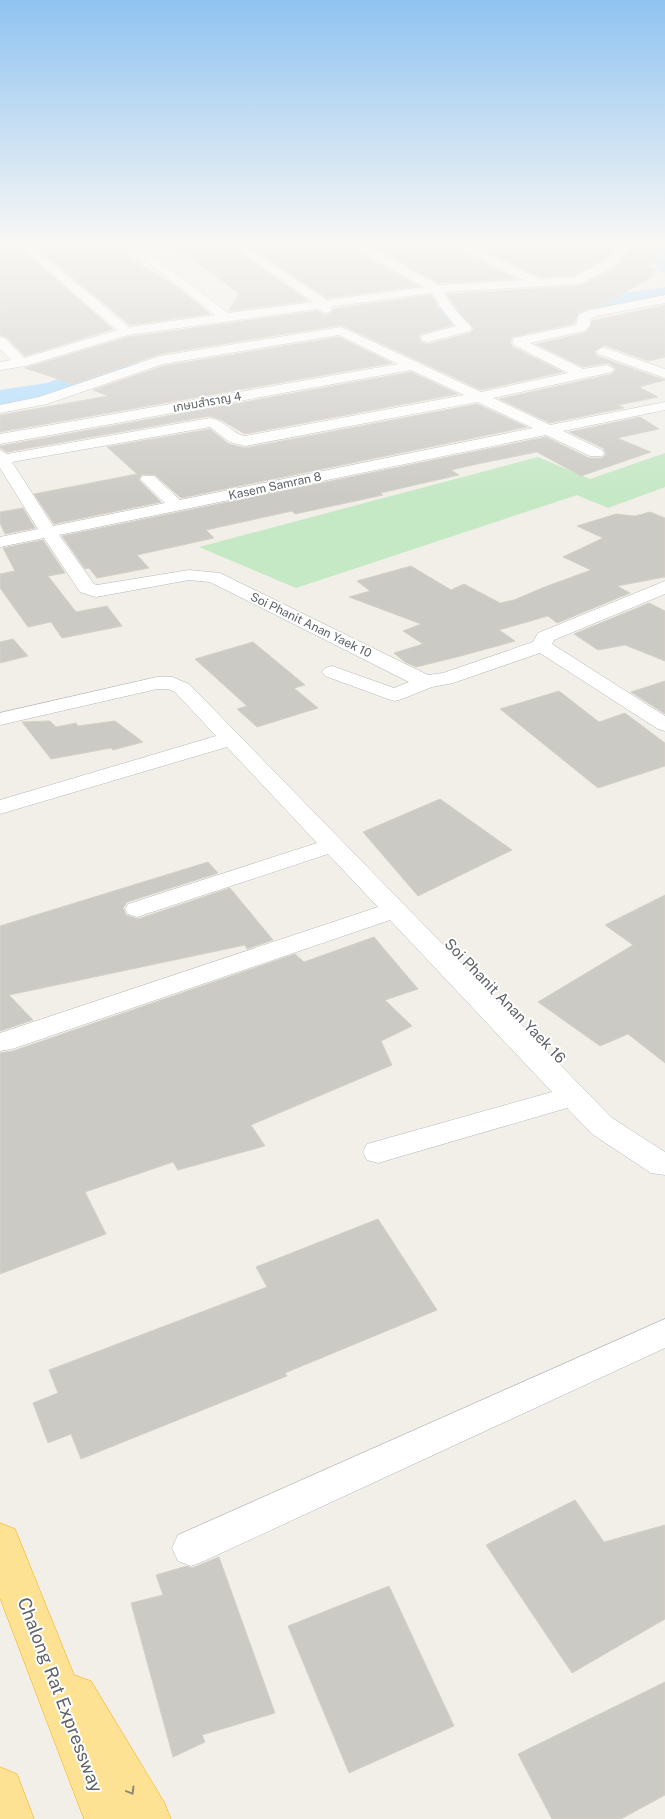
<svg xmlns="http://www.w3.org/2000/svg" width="665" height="1819" font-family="'Public Sans','Noto Sans Thai',sans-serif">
<rect width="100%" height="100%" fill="#f1efe8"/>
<path fill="#c5e8c5" d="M665,453V487L608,508L577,495L296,588L199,547L538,457L590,479Z"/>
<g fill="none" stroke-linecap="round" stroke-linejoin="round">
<g fill="#aadaff" fill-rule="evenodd">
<path d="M665,246V273L658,271L652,255L658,248Z"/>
<path d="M665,287V301L520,323L414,322L382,326L374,324L370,319L374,314L414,308L520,309Z"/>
<path d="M127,353L136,355L139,360L136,365L61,395L0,406V390L47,383Z"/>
</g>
</g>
<g fill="#cccac5" stroke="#d6d1c6">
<path d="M0,244H15L113,329L25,356L6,337L0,335Z"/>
<path d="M32,244H101L106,247H112L178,288L210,314L130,325Z"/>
<path d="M171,244H228L308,301L229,311L239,293Z"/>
<path d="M245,244H350L352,248L418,286L327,298Z"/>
<path d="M368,244H453L455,248L516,279L438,283Z"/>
<path d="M524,244H617L607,258L574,275L540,277L491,253L517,249Z"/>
<path d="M632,244H665L655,261L646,267L657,269L649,274L655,275L603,305L578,312L575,322L572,324L512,337L510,343L513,347L563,372L481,390L341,325L160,354L73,384L25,368L128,337L317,311L325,315L331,313L333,309L431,295L441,312L453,325L421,334L419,337L421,342L428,344L470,333L474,329L454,305L447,294L580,286L617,267L628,252Z"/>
<path d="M665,305V357L648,361L604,345L594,351L597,356L665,380L639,387L658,397L618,405L624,408L550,423L499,399L612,374L616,369L608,363L583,367L536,344L585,333L591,326L592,321Z"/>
<path d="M339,337L392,363L0,432V415L108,396L93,390L163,366Z"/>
<path d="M411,372L458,394L245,434L221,420L210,416L7,452L0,448V446Z"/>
<path d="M477,404L527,427L181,498L155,475L142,474L139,480L161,502L54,524L34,494L137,474L107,447L210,429L229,444L245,448Z"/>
<path d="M640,417L659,429L617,438L651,452L581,476L537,452L477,464L451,470L459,475L380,493L383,495L295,514L292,511L206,530L214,538L137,555L149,568L97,578L89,568L85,569L62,536L546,437L589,458H602L606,454L603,448L569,432Z"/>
<path d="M23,508L35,528L5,534L0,523V512Z"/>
<path d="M650,512L665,518V577L617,586L630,593L557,623L548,616L499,630L515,641L461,656L416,667L405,662L394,653L423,644L403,631L421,624L349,597L370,591L357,581L411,566L451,590L464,584L500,603L514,600L542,588L591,570L563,557L603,538L577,526L616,514L635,516Z"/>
<path d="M43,540L65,573L48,576L76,612L107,606L122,626L62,638L51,622L28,627L0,588V574L15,571L3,548Z"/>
<path d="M649,603L665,611V661L625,645L598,650L574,634Z"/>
<path d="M13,639L28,656L0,663V642Z"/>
<path d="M253,642L305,685L294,688L318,708L257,727L237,709L247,706L195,659Z"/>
<path d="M665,681V714L631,692Z"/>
<path d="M559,691L599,722L625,713L665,743V766L598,788L500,709Z"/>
<path d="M50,721L56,727L76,723L78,726L115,721L143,742L113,750L111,748L51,759L22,722Z"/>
<path d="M440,799L512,850L418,896L363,832Z"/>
<path d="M208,862L218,873L127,902L123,908L126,915L138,919L230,888L273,940L247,949L245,945L9,995L33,1020L0,1031V926Z"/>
<path d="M665,895V1063L628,1034L600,1046L538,1002L633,945L605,925Z"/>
<path d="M374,937L418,989L385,1000L412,1026L381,1041L392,1065L251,1125L265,1146L178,1170L173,1162L85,1192L106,1234L0,1274V1053L13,1051L295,954L304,962Z"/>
<path d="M378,1219L437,1310L285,1373L287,1376L81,1459L71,1434L48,1443L33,1403L58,1393L49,1370L267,1287L256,1267Z"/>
<path d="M575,1500L604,1542L665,1525V1619L572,1673L486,1545Z"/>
<path d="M219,1557L275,1713L202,1735L205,1742L173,1757L131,1603L163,1595L156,1575L187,1566L192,1568Z"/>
<path d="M389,1586L454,1726L349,1773L288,1626Z"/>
<path d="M665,1682V1795L621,1819H552L518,1754Z"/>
</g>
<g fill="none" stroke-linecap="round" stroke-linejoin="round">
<defs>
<g id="minor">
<path d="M17,244H29L129,327L215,315L125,244H137L228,313L313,302L230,244H242L327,300L424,287L353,246L352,244H365L438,285L523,280L456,246L455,244H468L474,246L494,244H522L517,247L485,252L540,279L574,277L608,260L616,251L619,244H630L627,251L616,265L580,284L444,292L452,306L472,328L470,331L428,342L423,341L421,338L423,335L456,326L443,311L432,293L330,307L331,309L329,312L325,313L317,309L128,335L26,366L0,370V362L11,360L0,349V337L5,338L24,358L117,330Z"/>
<path d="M665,295V303L597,316L590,319V325L585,331L530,343L583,369L607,365L614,369L612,372L493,398L550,425L665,402V410L563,431L602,450L604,453L602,456H590L546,435L59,535L94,584L97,585L189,570L220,573L428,675L443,673L533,642L538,633L665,581V594L554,640L552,644L665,716V731L658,729L540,653L453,683L432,687L402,699L395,701L388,699L325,676L322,672L325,668L332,666L394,688L409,682L210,582L189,580L96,597L89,595L80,592L44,538L0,547V537L38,529L0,468V450L7,454L210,418C226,421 234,435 245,436L464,395L411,370L0,444V434L398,364L339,335L163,364L47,404L0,413V405L39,397L160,356L341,327L481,392L568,373L514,345L512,342L514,338L576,325L579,314L589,310ZM477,402L533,428L180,500L154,476H142L140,479L165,503L53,526L12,462L210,427L230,442L245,446Z"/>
<path d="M603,347L665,369V378L598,354L596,351Z"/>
<path d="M157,677H172L189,684L612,1118L665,1152V1175L651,1173L592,1134L567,1108L378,1163L367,1160L363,1152L367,1144L552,1092L390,920L12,1049L0,1051V1033L378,907L328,854L146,914L137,917L128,914L125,909L128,904L317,843L227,747L0,814V800L216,736L175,692L168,689H157L0,725V713Z"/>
<path d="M665,1319V1348L204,1561L191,1566L178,1561L172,1548L178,1535Z"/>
</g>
<g id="highway">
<path d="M0,1523L15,1529L74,1675L91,1681L164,1802L171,1819H84L0,1598Z"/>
<path d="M0,1767L17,1774L34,1819H0Z"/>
</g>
</defs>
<use href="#minor" stroke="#b5b8bc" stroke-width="1"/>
<use href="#highway" stroke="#f9ab00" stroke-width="1"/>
<use href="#minor" fill="#fff" fill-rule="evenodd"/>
<use href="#highway" fill="#fde293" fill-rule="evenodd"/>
</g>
<defs><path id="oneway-chevron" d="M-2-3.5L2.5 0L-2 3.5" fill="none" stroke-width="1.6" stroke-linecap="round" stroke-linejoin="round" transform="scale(1.25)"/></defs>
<use stroke="#8e8975" href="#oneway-chevron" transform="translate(131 1791) rotate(59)"/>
<linearGradient id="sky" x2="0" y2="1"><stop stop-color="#8fc3f1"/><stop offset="0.49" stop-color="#f9f8f5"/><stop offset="1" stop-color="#f9f8f5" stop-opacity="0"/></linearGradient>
<rect width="665" height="498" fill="url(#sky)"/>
<g text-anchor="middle" stroke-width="4" stroke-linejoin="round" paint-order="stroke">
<g font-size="12" fill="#5f6368" stroke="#fff">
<text transform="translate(207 402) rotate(-10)" y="4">เกษมสำราญ 4</text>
<text transform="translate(275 486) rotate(-12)" y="4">Kasem Samran 8</text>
<text transform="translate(311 625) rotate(26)" y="4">Soi Phanit Anan Yaek 10</text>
</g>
<g font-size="15" fill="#5f6368" stroke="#fff">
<text transform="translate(505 1001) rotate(46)" y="5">Soi Phanit Anan Yaek 16</text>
</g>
<g font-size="18" fill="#5f6368" stroke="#fff">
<text transform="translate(60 1695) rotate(69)" y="6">Chalong Rat Expressway</text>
</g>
</g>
</svg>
